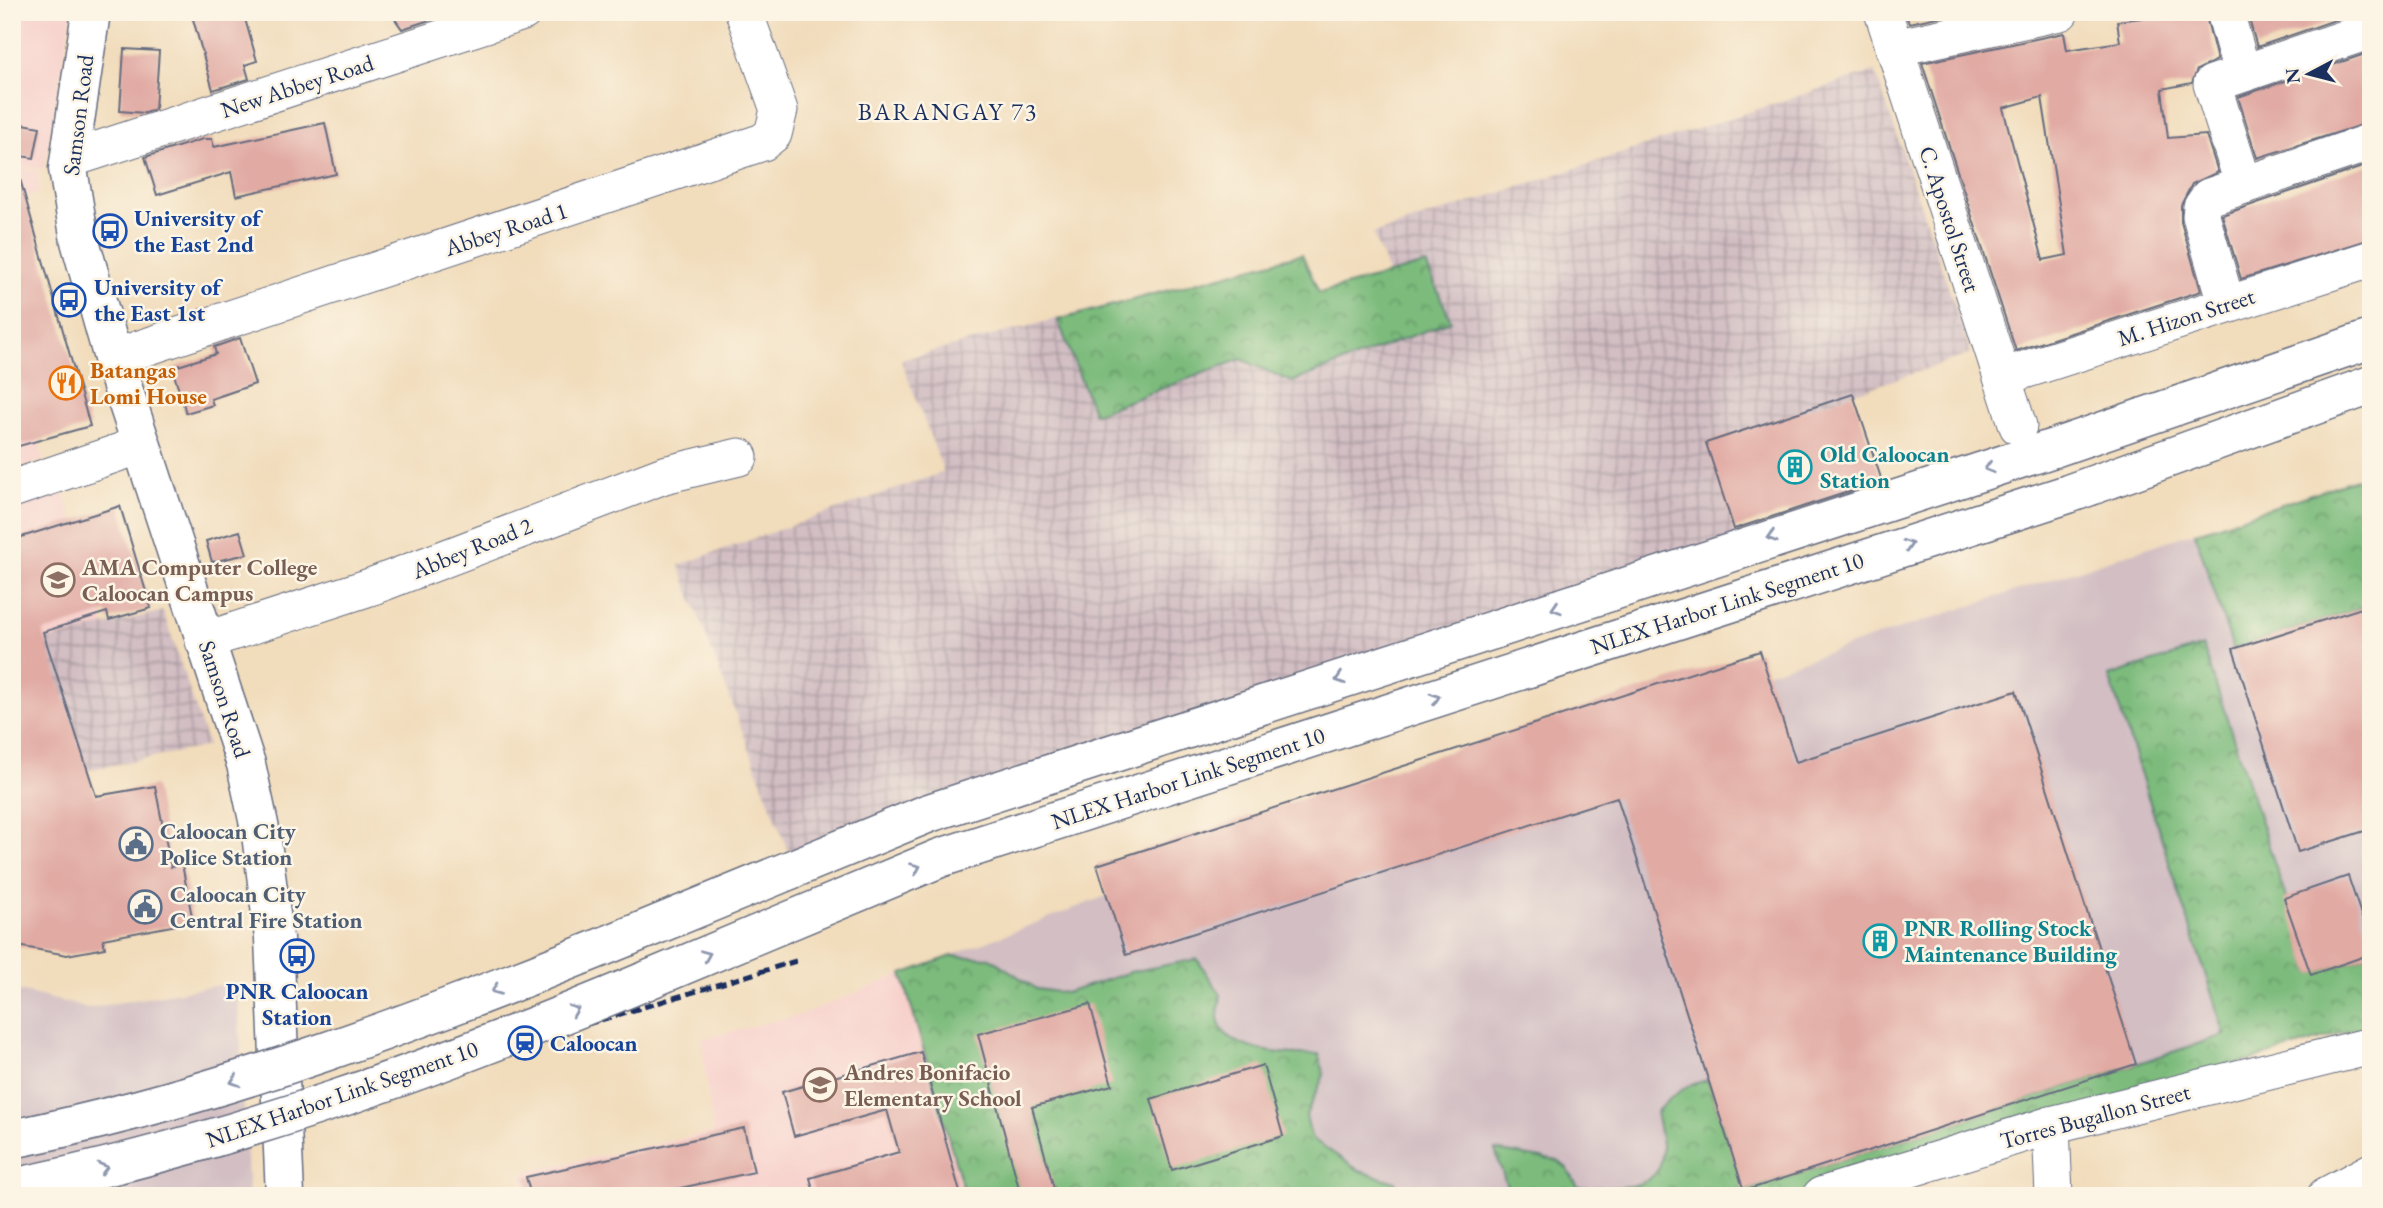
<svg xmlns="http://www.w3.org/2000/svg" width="2383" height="1208" font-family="'EB Garamond',serif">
<defs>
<pattern id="industrial-grid" width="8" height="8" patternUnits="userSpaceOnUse" patternTransform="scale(1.75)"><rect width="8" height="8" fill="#d2bec3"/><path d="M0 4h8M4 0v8" fill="none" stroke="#aa9ba2"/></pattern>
<pattern id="forest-crowns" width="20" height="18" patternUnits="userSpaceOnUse" patternTransform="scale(1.75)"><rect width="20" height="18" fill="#7cbb7b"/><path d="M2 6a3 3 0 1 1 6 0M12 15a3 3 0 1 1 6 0" fill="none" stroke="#659868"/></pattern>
</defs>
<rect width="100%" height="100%" fill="#fcf5e5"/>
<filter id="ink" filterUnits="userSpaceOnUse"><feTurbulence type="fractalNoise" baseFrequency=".0143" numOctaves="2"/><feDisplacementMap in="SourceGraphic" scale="14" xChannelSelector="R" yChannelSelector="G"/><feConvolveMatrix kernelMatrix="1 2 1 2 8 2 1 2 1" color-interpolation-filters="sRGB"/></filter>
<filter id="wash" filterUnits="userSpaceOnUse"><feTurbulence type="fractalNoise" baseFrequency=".00686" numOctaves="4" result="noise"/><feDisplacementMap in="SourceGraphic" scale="28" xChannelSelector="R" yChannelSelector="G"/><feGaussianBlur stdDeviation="1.57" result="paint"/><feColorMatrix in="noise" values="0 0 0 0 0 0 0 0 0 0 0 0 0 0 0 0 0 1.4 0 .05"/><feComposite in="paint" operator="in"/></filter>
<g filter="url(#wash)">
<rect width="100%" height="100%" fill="#f1dcbb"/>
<g fill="#f7d0cc">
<path d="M12,12H72L44,169L12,165Z"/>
<path d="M12,167L38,171L39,193L12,201Z"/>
<path d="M12,343L44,460L12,470Z"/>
<path d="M63,488L105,626L43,641L12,535V503Z"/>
<path d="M902,974L965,1196H525L522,1173L713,1132L701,1039L804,1014Z"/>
</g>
<g fill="url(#industrial-grid)">
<path d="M1875,71L1971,354L1706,443L1737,539L790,856L679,565L944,472L901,360L1302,254L1319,293L1389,275L1373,234Z"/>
<path d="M163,611L208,746L12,785L43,641Z"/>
</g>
<g fill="#d2bec3">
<path d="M2371,474V1024L1800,1196H965L902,974L1224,851Z"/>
<path d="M237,982L249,1196H126L118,1187L76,1196H12V989L88,1008Z"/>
</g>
<g fill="url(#forest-crowns)" stroke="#4c756c" stroke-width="2">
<path d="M1302,254L1319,293L1426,264L1451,321L1292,382L1241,359L1094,414L1058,320Z"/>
<path d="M2371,474V605L2233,649L2195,533Z"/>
<path d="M2203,646L2311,974L2371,954V1024L1800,1196H1510L1495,1150L1558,1161L1567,1168L1578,1187C1606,1187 1658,1195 1662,1156C1664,1143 1658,1125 1656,1112C1673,1095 1684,1085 1708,1080L1745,1191L2225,1035L2109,676Z"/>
<path d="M952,956L990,958L1037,989L1066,993L1130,972L1197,959L1221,995C1220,1002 1218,1010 1218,1017C1221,1054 1293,1055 1319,1054L1324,1075L1306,1115L1311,1138L1360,1171L1395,1182L1399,1196H965L902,974Z"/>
</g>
<g id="blocks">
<g fill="#e1aba4" fill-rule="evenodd">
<path d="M191,12H243L257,61L245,65L249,79L213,90Z"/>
<path d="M406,12H454L402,29L395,19Z"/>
<path d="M1905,12H1960L1909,23Z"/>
<path d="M2189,12H2205L2217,60L2197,70L2192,83L2162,89L2168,138L2206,135L2218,172L2192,184L2181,205V222L2201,291L2016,351L1922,63L2064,33L2067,50L2120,42L2117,21ZM2042,97L2067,255L2043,260L2003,108Z"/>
<path d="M2247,12H2358L2257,47Z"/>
<path d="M124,49L159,51L155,109L145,113L120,111Z"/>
<path d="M2371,52V122L2257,158L2238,97Z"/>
<path d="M12,122L40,127L34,158L12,155Z"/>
<path d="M325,123L336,174L236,196L231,172L157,195L145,157L203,139H212L214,147Z"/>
<path d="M2371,164V239L2241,279L2222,215Z"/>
<path d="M18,172L90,426L12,448V173Z"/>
<path d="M240,338L255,384L211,399L213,405L186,413L172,368L216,354L214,347Z"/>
<path d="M1853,394L1882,481L1734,529L1706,443Z"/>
<path d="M120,506L151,608L109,620L107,612L43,632L96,796L155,786L171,867L182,864L193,922L103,939L105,948L67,955L12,945V540Z"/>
<path d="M240,531L247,554L212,562L206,541Z"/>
<path d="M2371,605V829L2298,852L2233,649Z"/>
<path d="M1760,651L1796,762L2016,691L2136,1064L1744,1191L1617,797L1126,955L1097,865Z"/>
<path d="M2348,876L2371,944V954L2311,975L2284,898Z"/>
<path d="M1090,1004L1112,1085L1032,1107L1056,1196H1021L978,1034Z"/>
<path d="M921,1052L961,1196H815L810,1178L899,1152L887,1110L794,1136L782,1092Z"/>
<path d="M1263,1065L1283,1136L1172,1170L1151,1099Z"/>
<path d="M744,1128L754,1172L644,1196H531L526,1177Z"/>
</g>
</g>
</g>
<g filter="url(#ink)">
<use href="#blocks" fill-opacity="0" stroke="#666c7f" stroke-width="2"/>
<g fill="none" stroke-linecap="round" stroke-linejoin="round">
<defs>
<g id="minor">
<path d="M1883,12L2018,426"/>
<path d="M2225,12L2242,72"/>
<path d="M1894,48L2060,12"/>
<path d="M70,159L523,12"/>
<path d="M2243,183L2212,84L2371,30"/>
<path d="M2226,303L2201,216L2202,207L2209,197L2371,142"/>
<path d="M113,358L763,142L773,134L779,110L744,12"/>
<path d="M2002,377L2371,259"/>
<path d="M12,489L141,445"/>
<path d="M204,641L373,586L664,475L739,457"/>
<path d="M2051,1125L2054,1196"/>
<path d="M1821,1196L2051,1125L2371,1046"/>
<path d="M2326,1196L2371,1172"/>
</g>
<g id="highway">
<path d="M91,12L68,169L80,241L113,358L246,764L261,834L274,938L285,1196"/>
<path d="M627,937L929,813L2054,448L2371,339"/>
<path d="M643,982L940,858L2068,494L2371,385"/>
</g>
</defs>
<use href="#minor" stroke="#666c7f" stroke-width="39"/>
<use href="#highway" stroke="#666c7f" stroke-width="41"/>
<use href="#minor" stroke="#fff" stroke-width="37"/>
<use href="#highway" stroke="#fff" stroke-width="38"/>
<path stroke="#1b2f5e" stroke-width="5" stroke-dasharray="10 5" stroke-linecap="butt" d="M12,1193L110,1168L218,1123L281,1104L525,1043L796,961"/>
<defs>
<g id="highway-bridge">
<path d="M12,1139C224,1096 427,1018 627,937"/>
<path d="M12,1188C230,1144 439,1067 643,982"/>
</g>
</defs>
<use href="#highway-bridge" stroke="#666c7f" stroke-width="41" stroke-linecap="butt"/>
<use href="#highway-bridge" stroke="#fff" stroke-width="38"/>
</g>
<defs><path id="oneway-chevron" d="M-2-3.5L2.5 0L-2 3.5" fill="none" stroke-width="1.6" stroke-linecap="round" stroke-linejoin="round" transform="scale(1.75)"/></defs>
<g stroke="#8d97ae">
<use href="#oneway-chevron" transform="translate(1989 468) rotate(163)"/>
<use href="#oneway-chevron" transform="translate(1772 537) rotate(162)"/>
<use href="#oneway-chevron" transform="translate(1908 545) rotate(-18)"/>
<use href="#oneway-chevron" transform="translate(1556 608) rotate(162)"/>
<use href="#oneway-chevron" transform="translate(1340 679) rotate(162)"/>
<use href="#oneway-chevron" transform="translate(1435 698) rotate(-18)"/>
<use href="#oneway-chevron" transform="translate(916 868) rotate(-23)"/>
<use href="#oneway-chevron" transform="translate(706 955) rotate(-23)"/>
<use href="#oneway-chevron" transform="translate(496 990) rotate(158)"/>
<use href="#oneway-chevron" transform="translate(574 1010) rotate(-23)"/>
<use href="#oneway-chevron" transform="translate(235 1081) rotate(162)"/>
<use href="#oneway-chevron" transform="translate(103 1168) rotate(-15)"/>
</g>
</g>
<defs>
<symbol id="bus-ring" viewBox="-11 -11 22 22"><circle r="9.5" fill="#fcf5e5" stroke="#1a4fb4" stroke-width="1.5"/><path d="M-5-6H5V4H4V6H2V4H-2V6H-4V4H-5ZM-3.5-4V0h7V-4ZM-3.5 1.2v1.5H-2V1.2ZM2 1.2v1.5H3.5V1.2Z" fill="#1a4fb4"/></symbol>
<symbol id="restaurant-ring" viewBox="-11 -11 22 22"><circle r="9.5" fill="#fcf5e5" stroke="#e8710a" stroke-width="1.5"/><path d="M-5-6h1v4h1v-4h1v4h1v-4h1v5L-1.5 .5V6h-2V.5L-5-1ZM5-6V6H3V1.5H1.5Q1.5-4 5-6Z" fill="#e8710a"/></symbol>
<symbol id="building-ring" viewBox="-11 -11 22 22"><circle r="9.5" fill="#fcf5e5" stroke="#0f9aa8" stroke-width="1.5"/><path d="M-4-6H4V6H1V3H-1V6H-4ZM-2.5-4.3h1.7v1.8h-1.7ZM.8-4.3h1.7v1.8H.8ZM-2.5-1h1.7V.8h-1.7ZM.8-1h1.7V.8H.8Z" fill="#0f9aa8"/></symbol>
<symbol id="university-ring" viewBox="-11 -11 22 22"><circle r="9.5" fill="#fcf5e5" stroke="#8d6e63" stroke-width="1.5"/><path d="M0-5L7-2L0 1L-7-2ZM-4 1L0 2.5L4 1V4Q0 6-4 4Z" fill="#8d6e63"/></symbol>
<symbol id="civic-ring" viewBox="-11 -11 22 22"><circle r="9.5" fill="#fcf5e5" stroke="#5c6f8a" stroke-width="1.5"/><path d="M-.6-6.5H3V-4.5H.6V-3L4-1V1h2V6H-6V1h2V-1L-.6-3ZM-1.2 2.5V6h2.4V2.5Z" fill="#5c6f8a"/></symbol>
<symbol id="station-ring" viewBox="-11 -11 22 22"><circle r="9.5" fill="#fcf5e5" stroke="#1a4fb4" stroke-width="1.5"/><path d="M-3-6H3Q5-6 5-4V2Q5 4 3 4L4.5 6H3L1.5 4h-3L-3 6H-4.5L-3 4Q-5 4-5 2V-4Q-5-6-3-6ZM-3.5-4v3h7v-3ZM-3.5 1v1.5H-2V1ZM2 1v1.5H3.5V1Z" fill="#1a4fb4"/></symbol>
<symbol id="school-ring" viewBox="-11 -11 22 22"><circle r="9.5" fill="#fcf5e5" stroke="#8d6e63" stroke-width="1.5"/><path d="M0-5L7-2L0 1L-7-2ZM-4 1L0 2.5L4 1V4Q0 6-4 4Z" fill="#8d6e63"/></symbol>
</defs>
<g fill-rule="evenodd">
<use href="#bus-ring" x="91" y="212" width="38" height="38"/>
<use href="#bus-ring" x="50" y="281" width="38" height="38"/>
<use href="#restaurant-ring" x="47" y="364" width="38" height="38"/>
<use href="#building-ring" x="1776" y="448" width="38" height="38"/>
<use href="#university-ring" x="39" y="561" width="38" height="38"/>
<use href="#civic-ring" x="117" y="825" width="38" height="38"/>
<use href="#civic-ring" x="126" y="888" width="38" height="38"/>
<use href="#building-ring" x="1861" y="922" width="38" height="38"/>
<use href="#bus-ring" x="278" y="937" width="38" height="38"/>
<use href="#station-ring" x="506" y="1024" width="38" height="38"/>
<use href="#school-ring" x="801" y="1066" width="38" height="38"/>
</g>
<g text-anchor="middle" stroke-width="5" stroke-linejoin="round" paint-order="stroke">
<g font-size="23" fill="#1b2f5e" stroke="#fcf5e5">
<text transform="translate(297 86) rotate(-18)" y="8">New Abbey Road</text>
<text transform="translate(78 115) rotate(-83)" y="8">Samson Road</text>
<text transform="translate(1950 219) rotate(72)" y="8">C. Apostol Street</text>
<text transform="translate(506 229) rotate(-18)" y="8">Abbey Road 1</text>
<text transform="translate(2186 317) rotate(-18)" y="8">M. Hizon Street</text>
<text transform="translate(472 548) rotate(-22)" y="8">Abbey Road 2</text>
<text transform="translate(1727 603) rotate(-18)" y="8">NLEX Harbor Link Segment 10</text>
<text transform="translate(225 699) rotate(72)" y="8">Samson Road</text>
<text transform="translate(1188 778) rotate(-18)" y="8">NLEX Harbor Link Segment 10</text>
<text transform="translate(342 1094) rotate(-19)" y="8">NLEX Harbor Link Segment 10</text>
<text transform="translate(2095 1116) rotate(-15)" y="8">Torres Bugallon Street</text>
</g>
<g font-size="23" font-weight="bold" fill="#164399" stroke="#fcf5e5" text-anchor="start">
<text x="134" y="226">University of<tspan x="134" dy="26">the East 2nd</tspan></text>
<text x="94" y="295">University of<tspan x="94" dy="26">the East 1st</tspan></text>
<text x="297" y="999" text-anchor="middle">PNR Caloocan<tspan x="297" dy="26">Station</tspan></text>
<text x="550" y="1051">Caloocan</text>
</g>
<g font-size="23" font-weight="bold" fill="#c56008" stroke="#fcf5e5" text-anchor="start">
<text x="90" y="378">Batangas<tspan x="90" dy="26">Lomi House</tspan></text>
</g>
<g font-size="23" font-weight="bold" fill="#0d838f" stroke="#fcf5e5" text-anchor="start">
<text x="1820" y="462">Old Caloocan<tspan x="1820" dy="26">Station</tspan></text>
<text x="1904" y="936">PNR Rolling Stock<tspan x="1904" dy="26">Maintenance Building</tspan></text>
</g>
<g font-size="23" font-weight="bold" fill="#785e54" stroke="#fcf5e5" text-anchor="start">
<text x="82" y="575">AMA Computer College<tspan x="82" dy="26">Caloocan Campus</tspan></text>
<text x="844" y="1080">Andres Bonifacio<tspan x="844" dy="26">Elementary School</tspan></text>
</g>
<g font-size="23" font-weight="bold" fill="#4e5e75" stroke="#fcf5e5" text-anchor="start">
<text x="160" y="839">Caloocan City<tspan x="160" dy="26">Police Station</tspan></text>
<text x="170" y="902">Caloocan City<tspan x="170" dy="26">Central Fire Station</tspan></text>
</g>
<g font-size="24" letter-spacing="2" fill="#1b2f5e" stroke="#fcf5e5">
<text x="948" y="120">BARANGAY 73</text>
</g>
</g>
<rect width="2383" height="1208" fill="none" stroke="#fcf5e5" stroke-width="42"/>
<g transform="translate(2309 74) rotate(263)" stroke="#fcf5e5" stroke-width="5" paint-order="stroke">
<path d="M0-5L12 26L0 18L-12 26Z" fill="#1b2f5e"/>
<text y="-10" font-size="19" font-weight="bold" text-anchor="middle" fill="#1b2f5e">N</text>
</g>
</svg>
